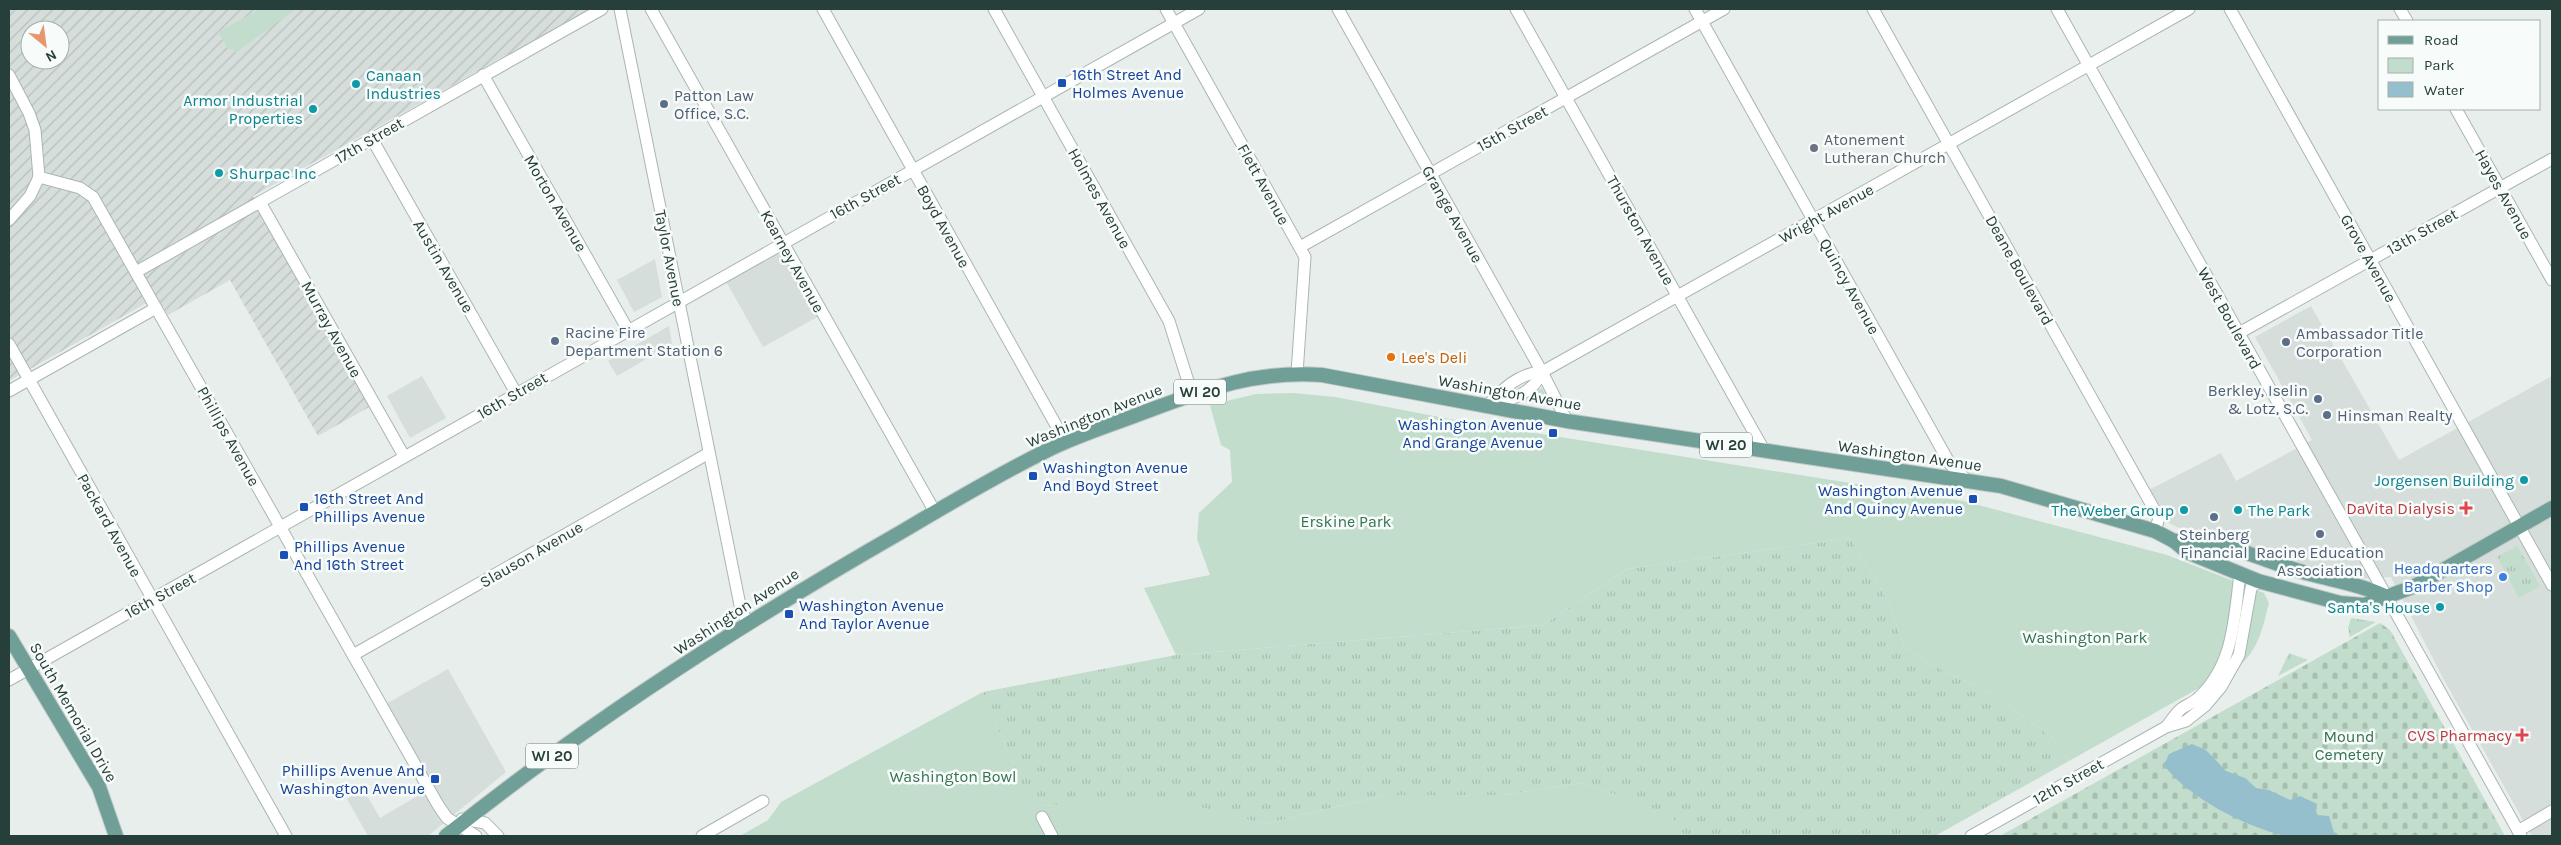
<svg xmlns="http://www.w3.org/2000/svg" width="2561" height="845" font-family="Karla,sans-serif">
<defs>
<pattern id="industrial-furrows" width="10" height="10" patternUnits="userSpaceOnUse" patternTransform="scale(1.25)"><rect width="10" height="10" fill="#d5dedb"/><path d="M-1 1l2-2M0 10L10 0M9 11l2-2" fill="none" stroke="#b7c0bd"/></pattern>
<pattern id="grass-tufts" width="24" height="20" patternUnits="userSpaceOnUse" patternTransform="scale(1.25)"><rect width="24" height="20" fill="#c2ddcc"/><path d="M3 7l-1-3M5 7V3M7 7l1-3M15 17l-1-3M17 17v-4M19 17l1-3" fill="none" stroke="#a7bfb0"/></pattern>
<pattern id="cemetery-stones" width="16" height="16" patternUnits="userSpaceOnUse" patternTransform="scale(1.25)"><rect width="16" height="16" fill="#c2ddcc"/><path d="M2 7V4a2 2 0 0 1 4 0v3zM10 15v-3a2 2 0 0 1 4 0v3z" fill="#a7bfb0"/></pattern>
</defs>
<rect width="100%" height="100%" fill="#e7eeec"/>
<g fill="#d5dedb">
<path d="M783,242L823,314L763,347L723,276Z"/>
<path d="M655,259L662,297L634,312L617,280Z"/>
<path d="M2311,306L2399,460L2552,376V836H2532L2444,680L2391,577L2352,579L2183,530L2159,518L2145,492L2221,453L2236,481L2312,440L2255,337Z"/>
<path d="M669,326L672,344L617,376L608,361Z"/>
<path d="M422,376L446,418L410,438L387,396Z"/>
<path d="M448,669L506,772L428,836H368L347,799L363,789L380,818L433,787L386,704Z"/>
</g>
<path fill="url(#industrial-furrows)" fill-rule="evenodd" d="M9,9H590L253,196L371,406L318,436L230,280L168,315L157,297L9,381ZM30,30H60V60H30Z"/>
<g fill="url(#grass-tufts)">
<path d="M1542,388L1551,405L1521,401V399Z"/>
<path d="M1850,538L1889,603L1904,647L1930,664L1990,693L2053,738L2069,761L1935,836H1685L1670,815L1583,783L1502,795H1386L1265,824L1166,799L1041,806L1026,797L983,692L1176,655L1543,625L1627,569Z"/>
<path d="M2517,546L2540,586L2519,598L2497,557Z"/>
<path d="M2351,618L2376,622L2350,637L2348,628Z"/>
<path d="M2289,653L2308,660L2278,676Z"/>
</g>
<path fill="url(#cemetery-stones)" d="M2380,623L2390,630L2505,836H2000Z"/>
<g fill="#c2ddcc">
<path d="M260,9H296L235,53L232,49H228L218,32Z"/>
<path d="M1293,393L1335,397L1460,421L1963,501L2167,555L2264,593L2269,603C2263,626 2259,649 2240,665L2069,761L2053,738L1990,693L1930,664L1904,647L1889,603L1850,538L1627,569L1543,625L1176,655L1144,588L1210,575L1197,539L1199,513L1232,482L1230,450L1221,445L1210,405L1256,394Z"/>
<path d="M983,692L1026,796L1041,806L1166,798L1265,824L1386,795H1502L1583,783L1671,815L1685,836H740L768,820L781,802Z"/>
</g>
<path fill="#95bfcd" d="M2192,744L2206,750L2226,771L2245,778L2256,788L2269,790L2290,800L2300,796L2317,804L2316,815L2329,816L2335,836C2320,836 2300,839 2285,836C2246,827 2187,797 2164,765L2169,754Z"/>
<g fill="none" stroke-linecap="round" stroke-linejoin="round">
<defs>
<g id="minor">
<path d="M620,9L741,610L748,623"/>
<path d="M651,9L935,512"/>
<path d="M823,9L1066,443"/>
<path d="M994,9L1169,321L1192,394"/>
<path d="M1166,9L1305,257L1297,373"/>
<path d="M1338,9L1542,372L1567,421"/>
<path d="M1516,9L1765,452"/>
<path d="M1695,9L1950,464L1967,480"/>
<path d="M1873,9L2159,518L2155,531"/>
<path d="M2057,9L2521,836"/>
<path d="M2230,9L2552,585"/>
<path d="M2400,9L2407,21"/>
<path d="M9,75L29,113L35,130L39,177"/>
<path d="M483,75L628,330"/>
<path d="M2456,109L2552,280"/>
<path d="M372,139L516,393"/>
<path d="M39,177L80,188L93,197L438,805L447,818L476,836"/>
<path d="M260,202L404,456"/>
<path d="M9,220L30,196L39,177"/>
<path d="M1300,247L1724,9"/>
<path d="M136,272L602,9"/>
<path d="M2239,333L2552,159"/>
<path d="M9,344L286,836"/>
<path d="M9,391L156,308"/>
<path d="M1487,406C1502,390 1518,373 1542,372L2189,9"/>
<path d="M1489,406C1510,400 1534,393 1542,372"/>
<path d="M353,655L709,453"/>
<path d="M9,680L1199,9"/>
<path d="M2166,727C2171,721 2175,714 2181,709C2186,705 2193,703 2197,699C2234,666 2234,619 2240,574"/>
<path d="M1042,817L1052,836"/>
<path d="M462,819L485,823L498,836"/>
<path d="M2518,831L2552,811"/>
<path d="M702,836L763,801"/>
<path d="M1971,836L2166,727L2186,721L2205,706L2221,687L2239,655L2251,588L2258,581"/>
</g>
<g id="major">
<path d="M2174,541C2219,536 2266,563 2310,574C2336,581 2362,585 2387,597"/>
<path d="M9,636L99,787L116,836"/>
<path d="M446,836C589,721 744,622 903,531C950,503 999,474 1048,450C1078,435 1111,425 1142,413C1204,390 1255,370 1322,375L1567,421L2001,486L2155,531L2174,541L2187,552L2258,581L2340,603L2364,605L2413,587L2552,508"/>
</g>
</defs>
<use href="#minor" stroke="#aab6b3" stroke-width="13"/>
<use href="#major" stroke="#c3c9c8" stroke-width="16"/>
<use href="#minor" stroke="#fff" stroke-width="11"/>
<use href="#major" stroke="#709f98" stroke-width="14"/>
</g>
<g fill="#1a4fb4" stroke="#f7fbf9" stroke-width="2">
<rect x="1057" y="78" width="10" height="10" rx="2.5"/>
<rect x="1548" y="428" width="10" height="10" rx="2.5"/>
<rect x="1028" y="471" width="10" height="10" rx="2.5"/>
<rect x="1968" y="494" width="10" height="10" rx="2.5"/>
<rect x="299" y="502" width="10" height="10" rx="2.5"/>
<rect x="279" y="550" width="10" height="10" rx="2.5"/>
<rect x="784" y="609" width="10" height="10" rx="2.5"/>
<rect x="430" y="774" width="10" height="10" rx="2.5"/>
</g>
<g fill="#0f9aa8" stroke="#f7fbf9" stroke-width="2">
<circle cx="356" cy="84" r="5"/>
<circle cx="313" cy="109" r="5"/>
<circle cx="219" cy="173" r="5"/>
<circle cx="2524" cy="480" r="5"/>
<circle cx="2184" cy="510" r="5"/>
<circle cx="2238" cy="510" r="5"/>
<circle cx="2440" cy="607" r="5"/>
</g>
<g fill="#5c6f8a" stroke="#f7fbf9" stroke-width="2">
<circle cx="664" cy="104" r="5"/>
<circle cx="555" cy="341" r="5"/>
<circle cx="2286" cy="342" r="5"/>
<circle cx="2318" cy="399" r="5"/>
<circle cx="2327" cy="415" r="5"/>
<circle cx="2214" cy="517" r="5"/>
<circle cx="2320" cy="534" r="5"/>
</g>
<circle fill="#6b7280" stroke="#f7fbf9" stroke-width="2" cx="1814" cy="148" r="5"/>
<circle fill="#e8710a" stroke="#f7fbf9" stroke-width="2" cx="1391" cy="357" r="5"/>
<g fill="#e0444e" stroke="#f7fbf9" stroke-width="2">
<path d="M2463.5 500.5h5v5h5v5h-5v5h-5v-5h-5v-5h5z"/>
<path d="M2519.5 727.5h5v5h5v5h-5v5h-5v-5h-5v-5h5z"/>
</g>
<circle fill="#3f7fe0" stroke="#f7fbf9" stroke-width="2" cx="2503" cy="577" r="5"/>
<g text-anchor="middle" stroke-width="5" stroke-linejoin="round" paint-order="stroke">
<g fill="#f7fbf9" stroke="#657774" stroke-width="1">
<rect x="1174" y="379.5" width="52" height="25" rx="4"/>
<rect x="1700" y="432.5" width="52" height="25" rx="4"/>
<rect x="526" y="743.5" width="52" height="25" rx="4"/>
</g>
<g font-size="15" font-weight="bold" fill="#273f3b">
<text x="1200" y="397">WI 20</text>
<text x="1726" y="450">WI 20</text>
<text x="552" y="761">WI 20</text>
</g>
<g font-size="16" fill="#164399" stroke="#f7fbf9" text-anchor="start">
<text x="1072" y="80">16th Street And<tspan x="1072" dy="18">Holmes Avenue</tspan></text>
<text x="1543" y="430" text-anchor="end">Washington Avenue<tspan x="1543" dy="18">And Grange Avenue</tspan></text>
<text x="1043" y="473">Washington Avenue<tspan x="1043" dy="18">And Boyd Street</tspan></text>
<text x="1963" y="496" text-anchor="end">Washington Avenue<tspan x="1963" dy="18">And Quincy Avenue</tspan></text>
<text x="314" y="504">16th Street And<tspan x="314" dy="18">Phillips Avenue</tspan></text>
<text x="294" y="552">Phillips Avenue<tspan x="294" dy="18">And 16th Street</tspan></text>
<text x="799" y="611">Washington Avenue<tspan x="799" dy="18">And Taylor Avenue</tspan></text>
<text x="425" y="776" text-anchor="end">Phillips Avenue And<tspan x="425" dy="18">Washington Avenue</tspan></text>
</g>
<g font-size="16" fill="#0d838f" stroke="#f7fbf9" text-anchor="end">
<text x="366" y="81" text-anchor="start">Canaan<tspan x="366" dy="18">Industries</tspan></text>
<text x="303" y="106">Armor Industrial<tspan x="303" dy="18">Properties</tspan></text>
<text x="229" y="179" text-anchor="start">Shurpac Inc</text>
<text x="2514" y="486">Jorgensen Building</text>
<text x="2174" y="516">The Weber Group</text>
<text x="2248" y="516" text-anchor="start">The Park</text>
<text x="2430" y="613">Santa's House</text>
</g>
<g font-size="16" fill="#4e5e75" stroke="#f7fbf9" text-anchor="start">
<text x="674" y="101">Patton Law<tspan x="674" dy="18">Office, S.C.</tspan></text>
<text x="565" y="338">Racine Fire<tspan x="565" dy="18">Department Station 6</tspan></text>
<text x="2296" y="339">Ambassador Title<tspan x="2296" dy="18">Corporation</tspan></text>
<text x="2308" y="396" text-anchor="end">Berkley, Iselin<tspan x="2308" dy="18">&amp; Lotz, S.C.</tspan></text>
<text x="2337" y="421">Hinsman Realty</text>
<text x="2214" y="540" text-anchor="middle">Steinberg<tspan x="2214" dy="18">Financial</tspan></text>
<text x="2320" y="558" text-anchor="middle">Racine Education<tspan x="2320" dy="18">Association</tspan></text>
</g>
<g font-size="16" fill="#273f3b" stroke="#f7fbf9">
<text transform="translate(1512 128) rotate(-29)" y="6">15th Street</text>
<text transform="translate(369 140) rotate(-30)" y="6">17th Street</text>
<text transform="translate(1264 184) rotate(61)" y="6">Flett Avenue</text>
<text transform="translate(2504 194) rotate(61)" y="6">Hayes Avenue</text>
<text transform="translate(865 196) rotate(-29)" y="6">16th Street</text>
<text transform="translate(1100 198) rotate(61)" y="6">Holmes Avenue</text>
<text transform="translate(556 203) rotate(60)" y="6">Morton Avenue</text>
<text transform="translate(1826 213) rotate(-29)" y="6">Wright Avenue</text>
<text transform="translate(1453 214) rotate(61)" y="6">Grange Avenue</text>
<text transform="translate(944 226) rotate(61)" y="6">Boyd Avenue</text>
<text transform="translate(1641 230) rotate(61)" y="6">Thurston Avenue</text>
<text transform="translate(2422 231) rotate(-29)" y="6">13th Street</text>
<text transform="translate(670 258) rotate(79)" y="6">Taylor Avenue</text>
<text transform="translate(2369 258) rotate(61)" y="6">Grove Avenue</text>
<text transform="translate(793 261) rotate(61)" y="6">Kearney Avenue</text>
<text transform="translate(444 266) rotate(60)" y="6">Austin Avenue</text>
<text transform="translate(2020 270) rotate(61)" y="6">Deane Boulevard</text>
<text transform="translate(1850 286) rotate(61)" y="6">Quincy Avenue</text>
<text transform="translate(2230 318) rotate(61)" y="6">West Boulevard</text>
<text transform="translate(332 329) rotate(61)" y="6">Murray Avenue</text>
<text transform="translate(1510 392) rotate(10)" y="6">Washington Avenue</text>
<text transform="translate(512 395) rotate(-30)" y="6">16th Street</text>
<text transform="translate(1094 415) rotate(-22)" y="6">Washington Avenue</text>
<text transform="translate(229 436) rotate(61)" y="6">Phillips Avenue</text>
<text transform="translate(1910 455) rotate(8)" y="6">Washington Avenue</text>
<text transform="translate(110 525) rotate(61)" y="6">Packard Avenue</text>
<text transform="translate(531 554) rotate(-30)" y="6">Slauson Avenue</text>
<text transform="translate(160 595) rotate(-29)" y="6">16th Street</text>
<text transform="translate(736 611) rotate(-33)" y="6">Washington Avenue</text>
<text transform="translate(74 712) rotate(60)" y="6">South Memorial Drive</text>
<text transform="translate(2068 781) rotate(-29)" y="6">12th Street</text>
</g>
<g font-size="16" fill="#5b616d" stroke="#f7fbf9" text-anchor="start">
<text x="1824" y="145">Atonement<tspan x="1824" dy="18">Lutheran Church</tspan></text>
</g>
<g font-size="16" fill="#c56008" stroke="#f7fbf9" text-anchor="start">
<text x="1401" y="363">Lee's Deli</text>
</g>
<g font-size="16" fill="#be3a42" stroke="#f7fbf9" text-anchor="end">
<text x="2455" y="514">DaVita Dialysis</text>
<text x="2512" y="741">CVS Pharmacy</text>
</g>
<g font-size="16" fill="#347253" stroke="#f7fbf9">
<text x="1346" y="527">Erskine Park</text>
<text x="2085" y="643">Washington Park</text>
<text x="2349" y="742">Mound<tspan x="2349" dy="18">Cemetery</tspan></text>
<text x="953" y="782">Washington Bowl</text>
</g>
<g font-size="16" fill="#366cbe" stroke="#f7fbf9" text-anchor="end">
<text x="2493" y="574">Headquarters<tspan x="2493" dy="18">Barber Shop</tspan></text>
</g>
</g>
<rect width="2561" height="845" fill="none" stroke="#273f3b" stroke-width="20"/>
<rect x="2378" y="20" width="162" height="90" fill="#f7fbf9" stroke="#a4b0ad"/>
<rect x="2388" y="36" width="25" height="8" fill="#709f98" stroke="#a4b0ad"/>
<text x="2424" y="45" font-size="15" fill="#273f3b">Road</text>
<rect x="2388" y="58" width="25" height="15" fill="#c2ddcc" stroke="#a4b0ad"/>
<text x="2424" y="70" font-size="15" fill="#273f3b">Park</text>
<rect x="2388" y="82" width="25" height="15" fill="#95bfcd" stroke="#a4b0ad"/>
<text x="2424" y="95" font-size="15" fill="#273f3b">Water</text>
<g transform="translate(45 45) rotate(151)"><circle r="24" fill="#f7fbf9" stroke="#a4b0ad"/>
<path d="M0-4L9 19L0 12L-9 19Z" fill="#e6976d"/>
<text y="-8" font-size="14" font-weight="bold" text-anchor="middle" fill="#273f3b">N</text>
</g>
</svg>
